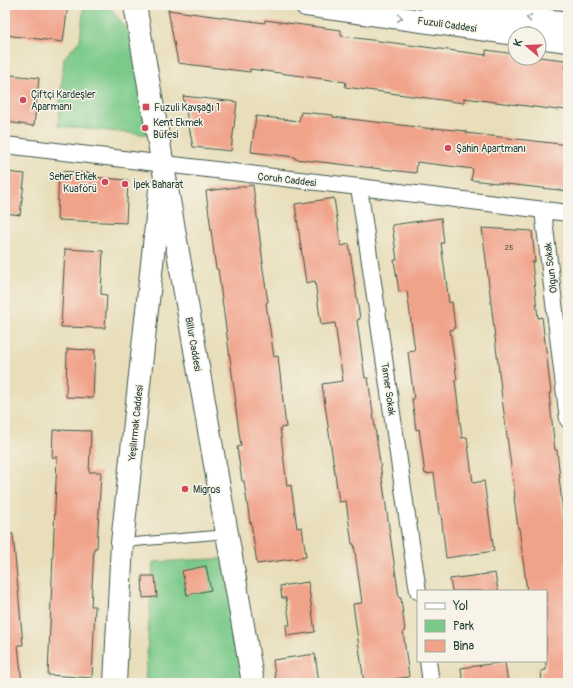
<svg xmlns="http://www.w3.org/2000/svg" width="573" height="688" font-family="Pangolin,sans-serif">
<rect width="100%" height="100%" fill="#f7f3e8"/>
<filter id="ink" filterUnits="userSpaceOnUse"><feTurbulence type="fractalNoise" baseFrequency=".025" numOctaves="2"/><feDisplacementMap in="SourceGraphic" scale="8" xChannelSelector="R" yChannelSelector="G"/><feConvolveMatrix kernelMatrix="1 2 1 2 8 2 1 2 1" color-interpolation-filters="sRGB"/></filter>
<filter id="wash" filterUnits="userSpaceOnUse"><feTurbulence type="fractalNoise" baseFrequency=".012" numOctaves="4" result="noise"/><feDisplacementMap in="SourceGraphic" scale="16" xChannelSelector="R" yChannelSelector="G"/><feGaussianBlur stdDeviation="0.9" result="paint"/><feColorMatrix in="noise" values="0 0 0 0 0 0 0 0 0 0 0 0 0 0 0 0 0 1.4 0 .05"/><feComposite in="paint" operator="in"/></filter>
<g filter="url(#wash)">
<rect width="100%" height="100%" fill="#e8deba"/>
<g fill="#7bca8a" stroke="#4d845f">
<path d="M84,5H108L143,50L151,135L58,126L64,58L80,40Z"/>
<path d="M234,558L254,683H145L153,562Z"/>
</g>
<g id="blocks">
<g fill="#f1a38a">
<path d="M5,5H68L63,42L5,35Z"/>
<path d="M168,10L265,23V20L341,30V36L486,55V50L515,54V58H539V57L565,60L564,68H568V110L558,109V110L464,98V103L345,87L346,82L250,69V72L178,63Z"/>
<path d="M11,75L39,78L34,126L6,122Z"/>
<path d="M183,96L237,102L231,151L193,147Z"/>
<path d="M301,112L333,115V117L434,129V128L466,131V133L568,145V191L471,180L473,169L417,162L416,173L295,159V157L251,152L256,116L299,121Z"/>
<path d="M59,171L90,173L89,177L128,180L126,223L57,220Z"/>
<path d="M5,172L25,174L20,215L5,213Z"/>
<path d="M253,185L263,263H262L268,302L266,303L274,357L278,356L286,427L280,428L287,486L291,485L297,528L302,527L306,557L257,564L251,522L250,523L244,481H242L237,447L241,446L235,403H236L218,269H216L206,191Z"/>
<path d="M334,198L341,246L349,244L360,319L357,320L365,378H368L399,598H401L405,631H403L409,677L368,683H364L353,604L362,603L354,544H352L346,501L339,502L322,384L343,381L335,323L321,325L315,281L306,283L295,204Z"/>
<path d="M441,218L444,243H441L449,303L452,302L455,329L450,330L457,380H455L462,438L467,437L473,483L484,481L494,551L446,558L441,514H439L434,473L425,474L419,429L416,430L412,399H414L408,352L415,351L407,291L399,292L394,260H397L392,225Z"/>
<path d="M482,228L532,231L535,262H532L538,318L542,317L551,393H549L555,450H557L560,478H559L566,536H567L568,546V683H542L541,671L546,670V591H527L519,528H518L514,497H515L502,398L487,268Z"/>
<path d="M65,249L103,251L101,294L107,295L105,328L61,327Z"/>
<path d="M67,349L95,350L93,398L66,397Z"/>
<path d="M53,430L91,431L89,472H101L97,548H94L91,606H95L92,678L48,675L57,457H52Z"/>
<path d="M5,534H13L23,645H18L22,683H5Z"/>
<path d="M206,566L211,590L187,595L182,571Z"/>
<path d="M495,573L498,591H452L450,579Z"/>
<path d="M142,576H155L157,597L143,598Z"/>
<path d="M308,582L315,632L287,636L286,625H290L286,598H282L280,586Z"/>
<path d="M315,654L319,683H276L273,660Z"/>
<path d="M505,662L508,683H463L461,668Z"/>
</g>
</g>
</g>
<g filter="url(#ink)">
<use href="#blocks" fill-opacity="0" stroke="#3d5548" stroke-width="1"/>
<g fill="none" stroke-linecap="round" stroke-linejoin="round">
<defs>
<path id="lane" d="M123,543L227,534"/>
<g id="street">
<path d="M5,145L359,187L568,213"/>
<path d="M359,187L418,591"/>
<path d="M543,211L568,420"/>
<path d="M428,661L431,683"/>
</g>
<g id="secondary">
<path d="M135,5L253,683"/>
<path d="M306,5L516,34"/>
<path d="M431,5L568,23"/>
<path d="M539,37L568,41"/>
<path d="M115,683L122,543L160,189"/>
</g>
</defs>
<use href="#lane" stroke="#3d5548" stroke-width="10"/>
<use href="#street" stroke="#3d5548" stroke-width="18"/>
<use href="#secondary" stroke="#3d5548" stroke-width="24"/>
<use href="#lane" stroke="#fff" stroke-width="8"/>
<use href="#street" stroke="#fff" stroke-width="16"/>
<use href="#secondary" stroke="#fff" stroke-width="22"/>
</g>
<defs><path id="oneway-chevron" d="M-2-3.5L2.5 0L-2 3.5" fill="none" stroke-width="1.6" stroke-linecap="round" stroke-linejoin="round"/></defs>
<g stroke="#8f9e9a">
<use href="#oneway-chevron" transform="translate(400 18) rotate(8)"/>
<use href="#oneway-chevron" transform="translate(529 18) rotate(-172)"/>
</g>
</g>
<g fill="#d1495b" stroke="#f7f3e8" stroke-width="1.5">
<circle cx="23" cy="100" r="4"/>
<rect x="142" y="103" width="8" height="8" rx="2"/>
<circle cx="145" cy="128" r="4"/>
<circle cx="448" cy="148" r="4"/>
<circle cx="105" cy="182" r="4"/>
<circle cx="125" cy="184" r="4"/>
<circle cx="185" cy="489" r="4"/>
</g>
<g text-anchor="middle" stroke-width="3" stroke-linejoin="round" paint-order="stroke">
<g font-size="8" fill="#54564a">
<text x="509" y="250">25</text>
</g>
<g font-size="10" fill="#1f3d34" stroke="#f7f3e8">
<text transform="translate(447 24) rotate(8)" y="4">Fuzuli Caddesi</text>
<text transform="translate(287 179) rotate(7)" y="4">Çoruh Caddesi</text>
<text transform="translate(550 268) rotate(-97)" y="4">Olgun Sokak</text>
<text transform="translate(194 344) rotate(80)" y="4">Billur Caddesi</text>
<text transform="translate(389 389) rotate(82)" y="4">Tamer Sokak</text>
<text transform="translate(135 423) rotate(-84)" y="4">Yeşilırmak Caddesi</text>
</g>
<g font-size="10" fill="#1f3d34" stroke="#f7f3e8" text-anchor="start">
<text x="31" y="98">Çiftçi Kardeşler<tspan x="31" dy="12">Aparmanı</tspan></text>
<text x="154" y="111">Fuzuli Kavşağı 1</text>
<text x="153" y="126">Kent Ekmek<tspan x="153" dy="12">Büfesi</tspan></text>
<text x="456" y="152">Şahin Apartmanı</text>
<text x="97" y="180" text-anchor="end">Seher Erkek<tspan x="97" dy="12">Kuaförü</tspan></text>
<text x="133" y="188">İpek Baharat</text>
<text x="193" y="493">Migros</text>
</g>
</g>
<rect width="573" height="688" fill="none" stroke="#f7f3e8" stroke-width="20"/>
<rect x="417" y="590" width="130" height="72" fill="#f7f3e8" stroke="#a1aaa0"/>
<rect x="425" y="603" width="20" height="6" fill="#ffffff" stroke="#a1aaa0"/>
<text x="453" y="610" font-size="12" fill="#1f3d34">Yol</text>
<rect x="425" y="620" width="20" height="12" fill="#7bca8a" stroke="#a1aaa0"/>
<text x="453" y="630" font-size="12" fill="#1f3d34">Park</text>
<rect x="425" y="640" width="20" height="12" fill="#f1a38a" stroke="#a1aaa0"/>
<text x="453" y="650" font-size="12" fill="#1f3d34">Bina</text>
<g transform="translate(527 46) rotate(289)"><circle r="19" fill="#f7f3e8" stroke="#a1aaa0"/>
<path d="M0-3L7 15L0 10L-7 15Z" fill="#d1495b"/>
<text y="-6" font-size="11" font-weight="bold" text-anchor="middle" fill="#1f3d34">K</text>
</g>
</svg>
